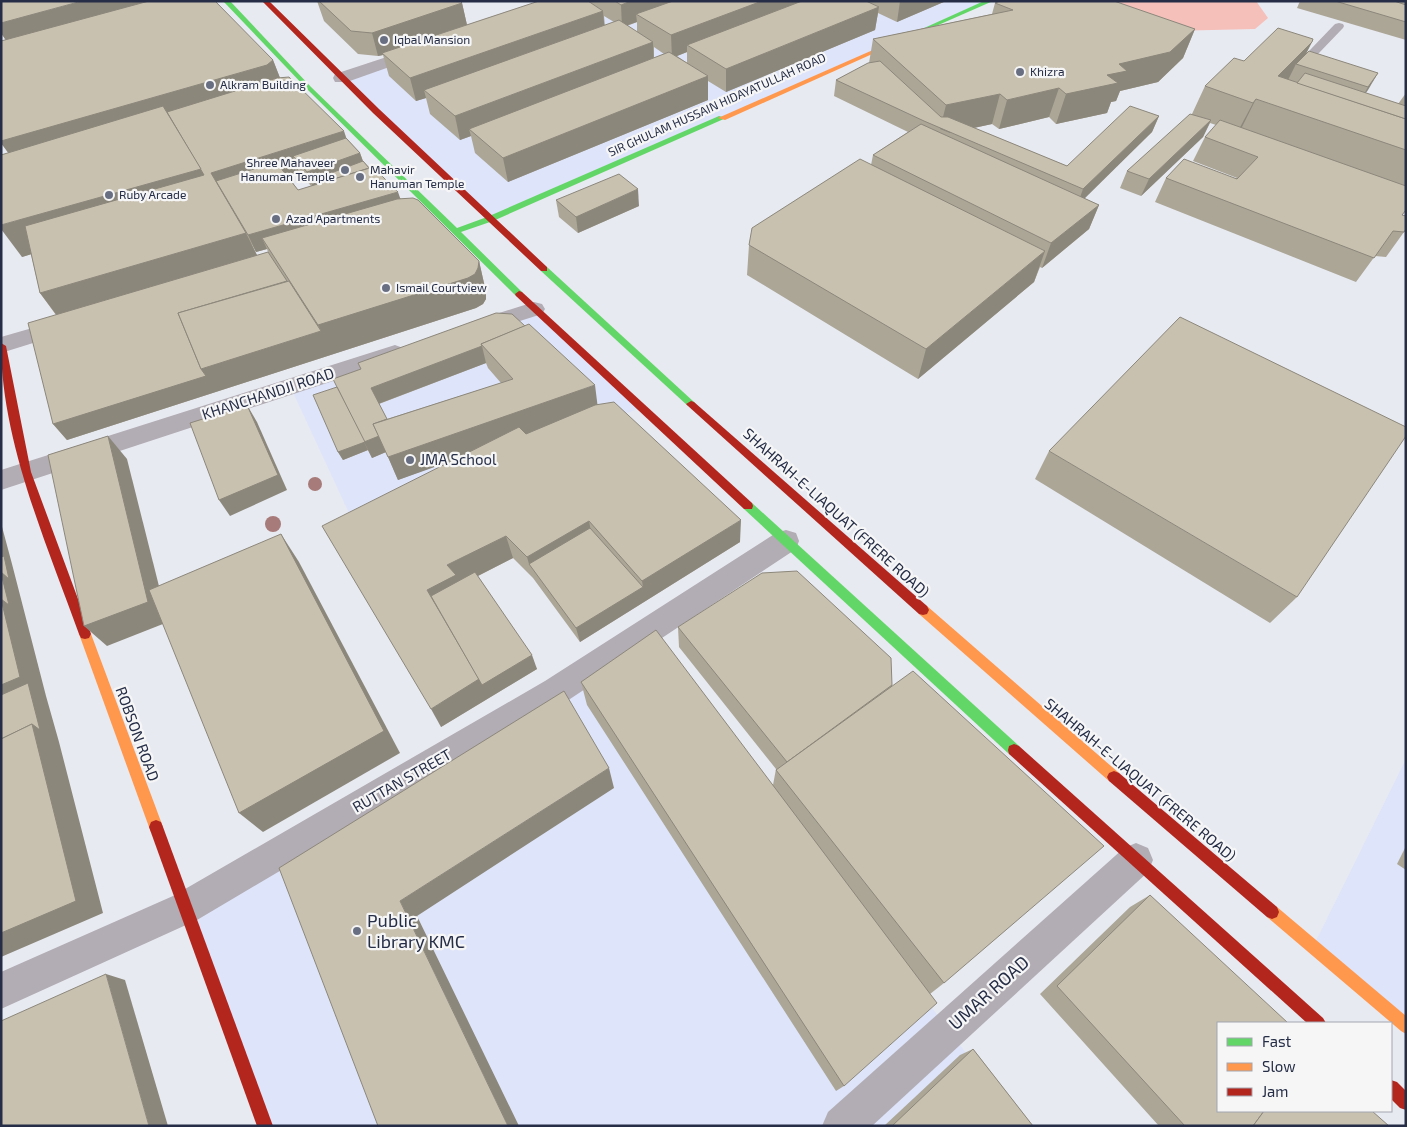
<svg xmlns="http://www.w3.org/2000/svg" width="1407" height="1127" font-family="'Exo 2',sans-serif">
<rect width="100%" height="100%" fill="#e8eaf2"/>
<g fill="#dee4f9">
<path d="M569,1H990L490,218L341,78Z"/>
<path d="M534,309L641,408L349,513L290,386Z"/>
<path d="M648,631L1021,1126H265L184,908Z"/>
<path d="M1406,759V1026L1313,947Z"/>
</g>
<path fill="#f5c0ba" d="M1256,1L1268,18L1255,29L1170,31L1136,20L1116,2Z"/>
<g fill="none" stroke-linecap="round" stroke-linejoin="round">
<path fill="#b2acb4" fill-rule="evenodd" d="M1339,23L1343,24L1344,26L1343,28L1318,54H1310L1309,52L1310,50L1335,24Z"/>
<g fill="#b2acb4" fill-rule="evenodd">
<path d="M420,46L426,48L428,51L426,54L347,82H335L333,78L335,74Z"/>
<path d="M534,302L542,304L545,309L542,314L479,334L471,332L468,327L471,322Z"/>
<path d="M67,318L75,320L78,325L75,330L1,353V337Z"/>
<path d="M395,345L403,348L406,353L403,358L1,490V470Z"/>
<path d="M786,530L796,533L799,541L796,549L567,701L197,920L1,1009V972L173,896L545,681L776,533Z"/>
<path d="M1136,843L1148,848L1153,860L1148,872L872,1126H822L828,1112L1124,848Z"/>
</g>
<g fill="#63d668" fill-rule="evenodd">
<path d="M223,1H230L311,87L457,228L487,217L719,116L726,118L493,221L461,232L522,292L523,294L519,297L516,296L307,89Z"/>
<path d="M984,1H993L927,30L922,29Z"/>
<path d="M544,266L547,267L694,402L696,404L694,406H688L541,271V267Z"/>
<path d="M748,502L752,503L1019,746L1020,750L1019,754L1014,756L1009,754L744,509L743,506Z"/>
</g>
<g fill="#ff974d" fill-rule="evenodd">
<path d="M923,28L928,29L725,120L718,118Z"/>
<path d="M923,605L927,606L1119,773L1121,777L1119,781L1114,783L1109,781L919,614L917,610L919,606Z"/>
<path d="M85,629L89,630L91,634L163,827L161,832L156,834L151,832L149,827L79,634L81,630Z"/>
<path d="M1272,905L1277,907L1406,1016V1034L1401,1031L1267,917L1265,912L1267,907Z"/>
</g>
<g fill="#b3261e" fill-rule="evenodd">
<path d="M262,1H269L379,109L547,267V271H541L373,113Z"/>
<path d="M519,291L522,292L752,503L753,506L752,509H744L516,296L515,294Z"/>
<path d="M1,343L6,346L31,472L91,634L89,638L85,639L81,638L79,634C46,542 1,441 1,343Z"/>
<path d="M691,401L694,402L927,606L929,610L927,614L923,615L919,614L688,406L686,404Z"/>
<path d="M1014,744L1019,746L1323,1018L1326,1023H1307L1009,754L1008,750L1009,746Z"/>
<path d="M1114,771L1119,773L1277,907L1279,912L1277,917L1272,919L1267,917L1109,781L1107,777L1109,773Z"/>
<path d="M156,820L161,822L163,827L273,1126H257L149,827L151,822Z"/>
<path d="M1391,1080L1397,1082L1406,1091V1110L1400,1108L1391,1099Z"/>
</g>
</g>
<g fill="#a77b79">
<circle cx="315" cy="484" r="7"/>
<circle cx="273" cy="524" r="8"/>
</g>
<g fill="#aca697" fill-rule="evenodd">
<path d="M1,1L273,60L280,78L346,138L360,153L363,161L401,199L479,261L486,292V299L483,304L476,308L67,440L53,424L56,315L40,293L31,254L22,257L9,153L1,143V41L6,40L1,33ZM299,172L311,186L298,190L288,176ZM251,243L256,252L267,249L268,252L257,256Z"/>
<path d="M317,1H460L462,3L467,25L590,2V1H946L897,22L878,13L875,30L726,92L708,81V100L508,182L475,153L471,136L460,140L430,114L426,98L416,101L389,76L383,55L378,56L358,54L324,21ZM604,16L614,22L605,26ZM637,22V32L627,26ZM654,47L664,54L654,58ZM687,52V63L677,56Z"/>
<path d="M1300,1H1406V40L1297,8Z"/>
<path d="M995,3L1195,29L1183,58L1158,82L1120,91L1116,101L1111,102L1107,113L1056,124L1049,117L999,129L992,124L974,128L1067,166L1159,116L1152,132L1084,198L1099,205L1089,229L1042,268L1040,267L1034,282L918,379L747,275L749,245L871,165L873,155L908,132L834,96L836,80L869,63L873,39L992,14Z"/>
<path d="M1312,42L1305,56L1378,73L1365,93L1398,104L1406,93V210L1402,215L1404,232L1386,257L1375,256L1356,282L1155,202L1166,178H1237L1193,161L1205,137L1216,125L1210,123L1203,137L1141,196L1120,188L1127,171L1192,114L1205,86L1244,61Z"/>
<path d="M556,200L639,206L578,233L559,217Z"/>
<path d="M496,313L598,405L740,542L580,642L533,578L513,558L478,576L537,669L441,727L452,460L398,480L386,452L372,458L368,450L343,460L338,452L337,387L361,369ZM486,363L488,368L501,383L387,419L379,404Z"/>
<path d="M1049,451L1297,597L1270,623L1035,479Z"/>
<path d="M678,627L892,685L944,983L930,994L844,1086L836,1091L587,705L581,682L773,785L776,769L679,647Z"/>
<path d="M1406,846V870L1397,864Z"/>
<path d="M1150,895L1218,1023L1389,1126H1159L1040,994L1130,907Z"/>
<path d="M973,1049L1033,1126H884L960,1055Z"/>
</g>
<g fill="#8c877b">
<path d="M82,1H174L11,48L1,33V23Z"/>
<path d="M631,1H696L636,14L637,22L622,27L621,5Z"/>
<path d="M762,1H819L687,45V52L672,58L671,35Z"/>
<path d="M900,1H946L897,22Z"/>
<path d="M462,3L467,25L382,53L383,55L378,56L372,33Z"/>
<path d="M879,7L875,30L726,92V69Z"/>
<path d="M603,11L605,34L424,90L426,98L416,101L410,78Z"/>
<path d="M1195,29L1183,58L1158,82L1120,91L1116,101L1111,102L1107,113L1056,124L1066,94L1119,64Z"/>
<path d="M653,42L654,65L469,129L471,136L460,140L455,116Z"/>
<path d="M1312,42L1300,65L1296,64L1288,80L1278,76Z"/>
<path d="M273,60L282,83L17,165L1,143V141Z"/>
<path d="M1378,73L1368,90L1358,104L1368,87Z"/>
<path d="M708,76V100L508,182L503,158Z"/>
<path d="M1059,88L1049,117L999,129L1007,100Z"/>
<path d="M1000,94L992,124L950,133L940,129L946,105Z"/>
<path d="M1256,99L1241,129L1237,133L1253,103Z"/>
<path d="M1159,116L1152,132L1077,206L1083,189Z"/>
<path d="M1211,120L1203,137L1141,196L1149,179Z"/>
<path d="M344,131L352,155L293,156L299,172L225,197L211,173Z"/>
<path d="M360,153L366,170L323,176L327,184L314,189L307,172Z"/>
<path d="M201,169L216,199L22,257L1,229V225Z"/>
<path d="M638,189L639,206L578,233L576,217Z"/>
<path d="M398,192L404,209L262,238L267,249L256,252L248,235Z"/>
<path d="M1099,205L1089,229L1042,268L1051,243Z"/>
<path d="M246,233L258,257L58,317L40,293Z"/>
<path d="M1045,251L1034,282L918,379L926,349Z"/>
<path d="M479,261L486,292V299L483,304L476,308L67,440L53,424L201,369L321,331L318,325Z"/>
<path d="M482,346L486,363L378,404L371,388Z"/>
<path d="M595,385L598,409L398,480L388,457Z"/>
<path d="M247,405L257,422L287,490L230,516L219,500Z"/>
<path d="M108,436L127,459L168,622L107,646L84,626Z"/>
<path d="M379,436L386,452L372,458L364,442Z"/>
<path d="M364,442L368,450L343,460L338,452Z"/>
<path d="M741,520L740,542L580,642L576,628L643,587L642,581Z"/>
<path d="M589,521L593,543L529,564L527,557Z"/>
<path d="M1,523L12,564L46,696L59,742L103,913L1,957V933L32,724L33,702L1,716Z"/>
<path d="M281,534L299,562L400,753L263,832L239,813Z"/>
<path d="M506,536L513,558L460,585L438,610L427,590L447,565Z"/>
<path d="M532,655L537,669L441,727L431,709L479,679Z"/>
<path d="M609,768L614,788L417,916L519,1126H508L400,901Z"/>
<path d="M106,974L125,980L168,1126H149Z"/>
</g>
<g fill="#c8c1b0" stroke="#8c877b">
<path d="M1,1H82L1,23Z"/>
<path d="M149,1H215L273,60L267,65L1,141V41Z"/>
<path d="M319,1H460L462,3L372,33L351,31Z"/>
<path d="M539,1H588L603,11L410,78L382,53Z"/>
<path d="M615,1H631L621,5Z"/>
<path d="M673,1H762L671,35L636,14Z"/>
<path d="M802,1H866L879,7L726,69L687,45Z"/>
<path d="M1000,1H1114L1195,29L1170,52L1119,64L1127,71L1107,75L1118,83L1066,94L1059,88L1007,100L1000,94L946,105L873,39L1013,10L995,3Z"/>
<path d="M1335,1H1394L1406,5V22Z"/>
<path d="M619,20L653,42L455,116L424,90Z"/>
<path d="M1278,28L1313,39L1312,42L1278,76L1406,119V150L1256,99L1253,103L1205,86L1234,58L1244,61Z"/>
<path d="M1309,51L1378,73L1368,87L1296,64Z"/>
<path d="M669,52L708,76L503,158L469,129Z"/>
<path d="M880,61L941,117H948L1067,166L1130,106L1159,116L1083,189L924,121L836,80L868,63Z"/>
<path d="M1305,73L1406,106V119L1297,83Z"/>
<path d="M289,77L344,131L211,173L246,233L40,293L25,226L204,175L167,112L277,78Z"/>
<path d="M163,106L201,169L1,225V155Z"/>
<path d="M1190,114L1211,120L1149,179L1127,171Z"/>
<path d="M1220,120L1406,186V210L1402,215L1406,216V229L1404,232L1393,231L1374,258L1166,178L1184,159L1237,179L1258,157L1205,137Z"/>
<path d="M921,124L1099,205L1051,243L873,155Z"/>
<path d="M346,138L360,153L307,172L293,156Z"/>
<path d="M860,159L1045,251L926,349L749,245L752,228Z"/>
<path d="M363,161L369,168L328,181L323,176Z"/>
<path d="M276,162L298,190L373,167L398,192L248,235L216,181Z"/>
<path d="M619,174L638,189L576,217L556,200Z"/>
<path d="M413,198L418,200L479,261L478,268L475,274L468,278L318,325L262,238L397,199Z"/>
<path d="M268,252L287,281L178,313L201,369L206,376L53,424L28,323Z"/>
<path d="M289,281L321,331L201,369L178,313Z"/>
<path d="M496,313L512,314L525,326L481,344L482,346L371,388L387,419L373,424L379,436L364,442L333,379L361,369L358,363Z"/>
<path d="M1180,317L1406,427V436L1297,597L1049,451Z"/>
<path d="M529,324L595,385L388,457L373,424L513,379L481,344Z"/>
<path d="M337,387L365,442L338,452L313,395Z"/>
<path d="M614,402L741,520L642,581L589,521L527,557L506,536L447,565L456,575L427,590L479,679L431,709L322,526L519,427L526,434L595,405Z"/>
<path d="M247,405L278,475L219,500L190,423Z"/>
<path d="M108,436L148,602L84,626L48,455Z"/>
<path d="M590,528L643,587L576,628L529,564Z"/>
<path d="M281,534L384,731L239,813L149,590Z"/>
<path d="M4,556L9,579L1,572V557Z"/>
<path d="M797,571L891,658L892,685L787,762L678,627L762,573Z"/>
<path d="M475,572L532,655L482,685L431,596Z"/>
<path d="M1,573L9,605L1,599Z"/>
<path d="M1,599L20,677L1,685Z"/>
<path d="M656,630L937,1003L844,1086L581,682Z"/>
<path d="M913,671L1104,846L944,983L776,770Z"/>
<path d="M28,683L40,730L32,724L1,739V695Z"/>
<path d="M564,691L609,768L400,901L508,1126H378L279,868Z"/>
<path d="M32,724L76,901L1,933V739Z"/>
<path d="M1150,895L1288,1023H1218V1111H1264L1253,1126H1185L1057,986Z"/>
<path d="M106,974L149,1126H1V1021Z"/>
<path d="M973,1049L1033,1126H892Z"/>
<path d="M1264,1111H1372L1389,1126H1253Z"/>
</g>
<g fill="#696f83" stroke="#f6f6f6" stroke-width="2">
<circle cx="384" cy="40" r="5"/>
<circle cx="1020" cy="72" r="5"/>
<circle cx="210" cy="85" r="5"/>
<circle cx="345" cy="170" r="5"/>
<circle cx="360" cy="177" r="5"/>
<circle cx="109" cy="195" r="5"/>
<circle cx="276" cy="219" r="5"/>
<circle cx="386" cy="288" r="5"/>
<circle cx="410" cy="460" r="5"/>
<circle cx="357" cy="931" r="5"/>
</g>
<g text-anchor="middle" stroke-width="4.5" stroke-linejoin="round" paint-order="stroke">
<g font-size="12" fill="#252d47" stroke="#f6f6f6" text-anchor="start">
<text x="394" y="44">Iqbal Mansion</text>
<text x="1030" y="76">Khizra</text>
<text x="220" y="89">Alkram Building</text>
<text x="335" y="167" text-anchor="end">Shree Mahaveer<tspan x="335" dy="14">Hanuman Temple</tspan></text>
<text x="370" y="174">Mahavir<tspan x="370" dy="14">Hanuman Temple</tspan></text>
<text x="119" y="199">Ruby Arcade</text>
<text x="286" y="223">Azad Apartments</text>
<text x="396" y="292">Ismail Courtview</text>
</g>
<g font-size="12" fill="#252d47" stroke="#f6f6f6">
<text transform="translate(717 105) rotate(-24)" y="4">SIR GHULAM HUSSAIN HIDAYATULLAH ROAD</text>
</g>
<g font-size="15" fill="#252d47" stroke="#f6f6f6">
<text transform="translate(268 394) rotate(-18)" y="5">KHANCHANDJI ROAD</text>
<text transform="translate(836 513) rotate(42)" y="5">SHAHRAH-E-LIAQUAT (FRERE ROAD)</text>
<text transform="translate(137 734) rotate(70)" y="5">ROBSON ROAD</text>
<text transform="translate(1140 780) rotate(40)" y="5">SHAHRAH-E-LIAQUAT (FRERE ROAD)</text>
<text transform="translate(402 781) rotate(-30)" y="5">RUTTAN STREET</text>
</g>
<g font-size="15" fill="#252d47" stroke="#f6f6f6" text-anchor="start">
<text x="420" y="465">JMA School</text>
</g>
<g font-size="18" fill="#252d47" stroke="#f6f6f6" text-anchor="start">
<text x="367" y="927">Public<tspan x="367" dy="21">Library KMC</tspan></text>
</g>
<g font-size="18" fill="#252d47" stroke="#f6f6f6">
<text transform="translate(989 993) rotate(-42)" y="6">UMAR ROAD</text>
</g>
</g>
<rect width="1407" height="1127" fill="none" stroke="#252d47" stroke-width="5"/>
<rect x="1217" y="1022" width="175" height="90" fill="#f6f6f6" stroke="#a2a6b0"/>
<rect x="1227" y="1038" width="25" height="8" fill="#63d668" stroke="#a2a6b0"/>
<text x="1262" y="1047" font-size="15" fill="#252d47">Fast</text>
<rect x="1227" y="1063" width="25" height="8" fill="#ff974d" stroke="#a2a6b0"/>
<text x="1262" y="1072" font-size="15" fill="#252d47">Slow</text>
<rect x="1227" y="1088" width="25" height="8" fill="#b3261e" stroke="#a2a6b0"/>
<text x="1262" y="1097" font-size="15" fill="#252d47">Jam</text>
</svg>
